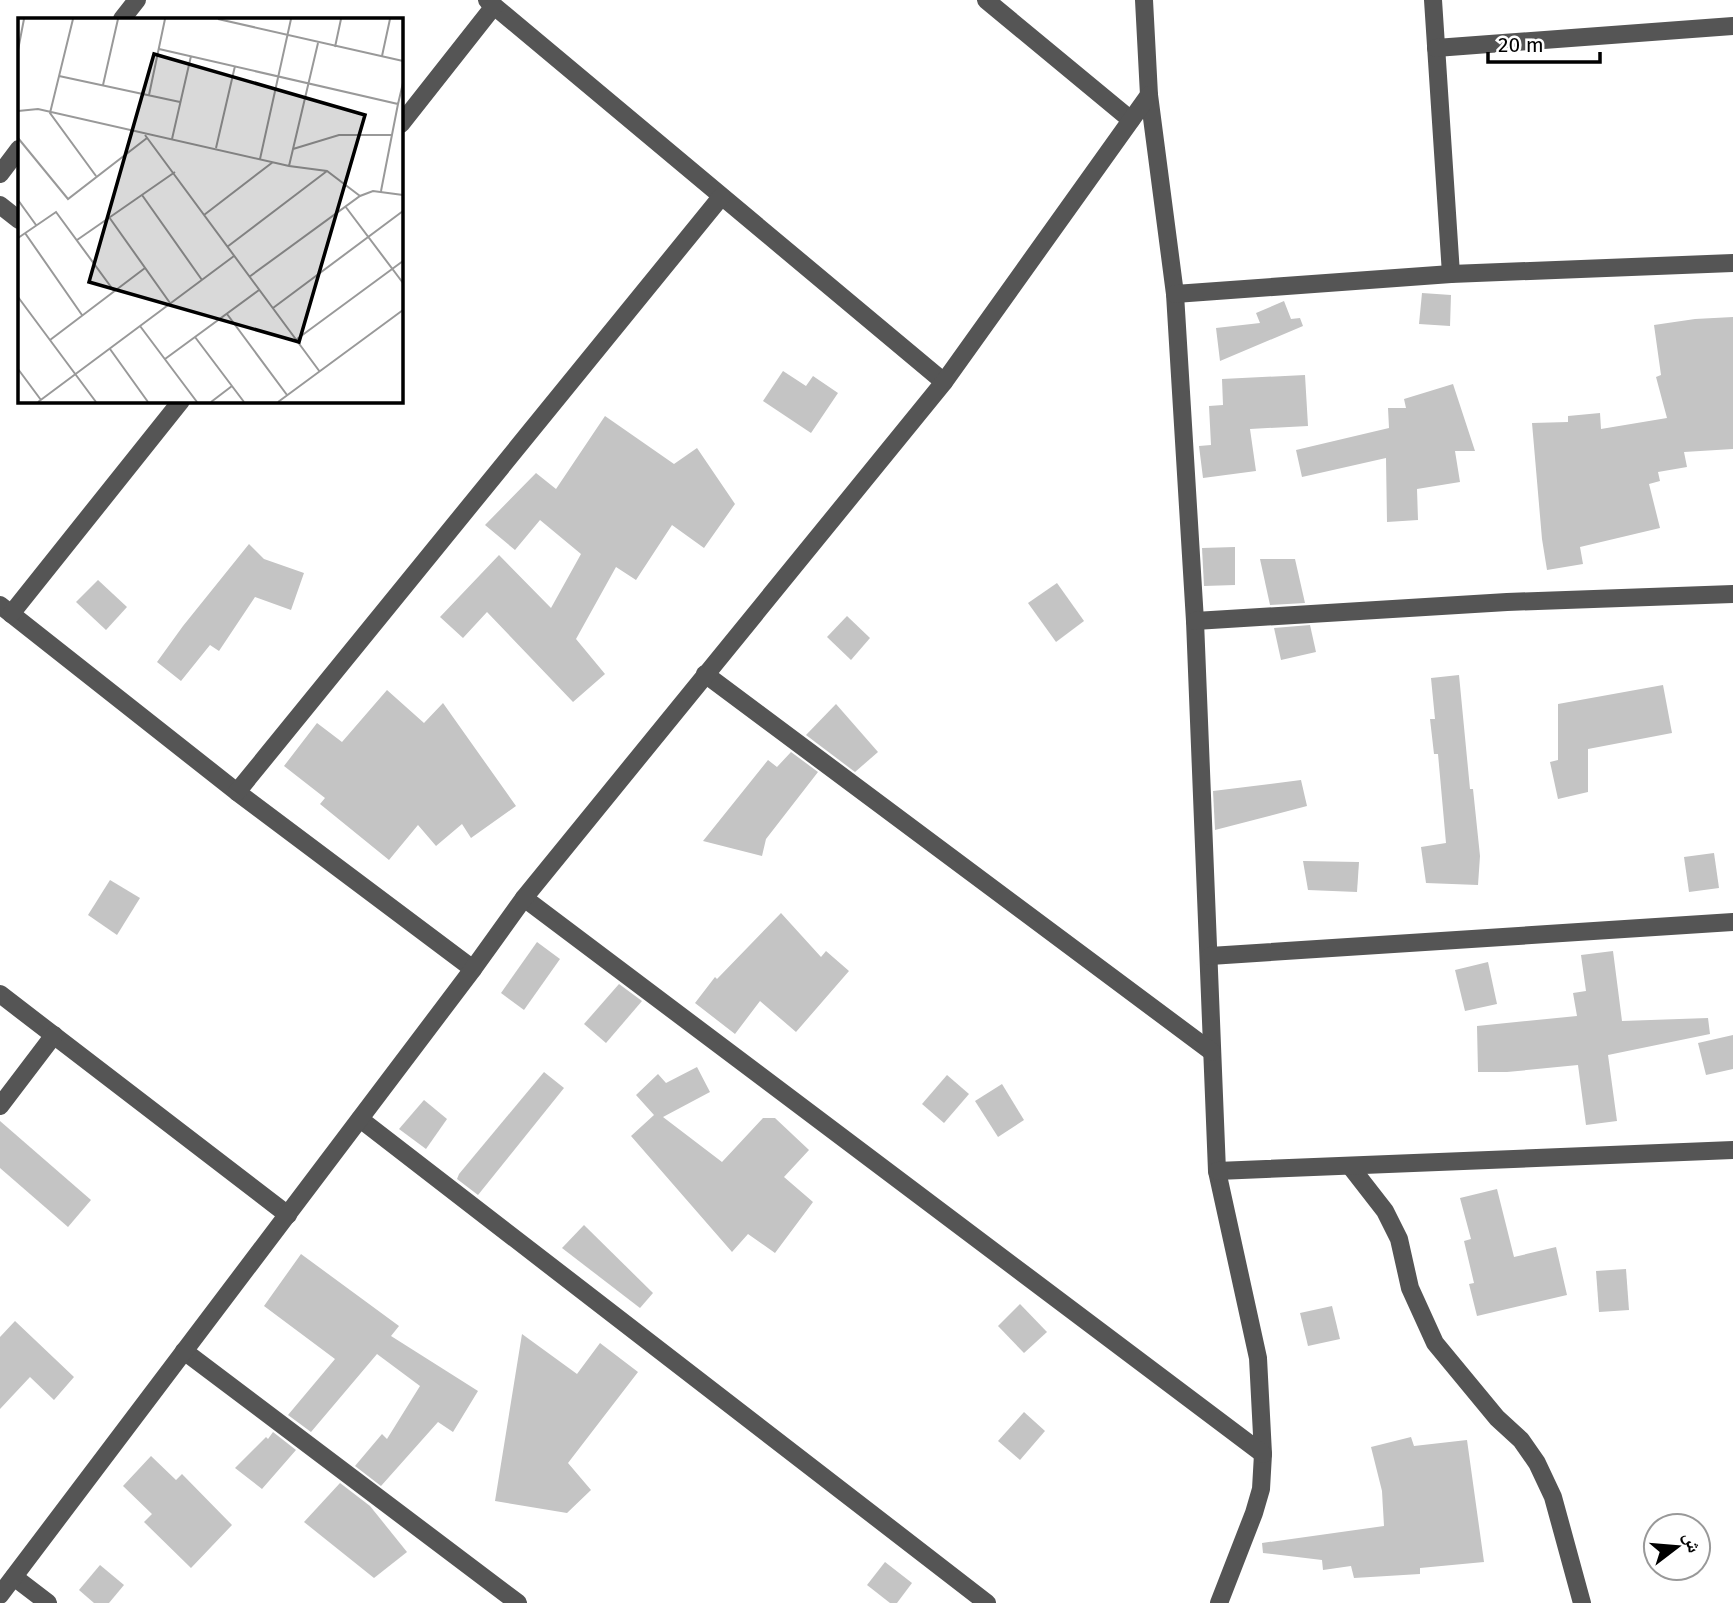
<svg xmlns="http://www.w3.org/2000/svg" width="1733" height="1603" font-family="'Fira Sans','Noto Naskh Arabic',sans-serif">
<rect width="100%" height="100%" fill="#fff"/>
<g fill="#c4c4c4">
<path d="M1422,293L1451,295L1450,326L1419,324Z"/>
<path d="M1284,301L1291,319L1300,318L1303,326L1220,361L1216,328L1260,323L1256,313Z"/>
<path d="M1733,317V449L1684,452L1687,467L1658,472L1660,481L1649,484L1660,528L1580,547L1583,564L1547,570L1542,539L1532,423L1568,422V416L1600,413L1601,429L1667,418L1656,377L1661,375L1654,325L1695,319Z"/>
<path d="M783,371L806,386L813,376L838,393L811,433L763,401Z"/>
<path d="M1305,375L1308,426L1250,429L1256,471L1203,478L1199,446L1211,445L1209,406L1223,405L1222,379Z"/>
<path d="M1453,384L1475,451H1455L1460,482L1417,489L1418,520L1387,522L1386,458L1302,477L1296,450L1389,428L1388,408H1406L1404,399Z"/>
<path d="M605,416L674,464L697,448L735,504L704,548L672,525L636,580L616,567L576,639L605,674L573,702L487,612L463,638L440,617L499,555L551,608L581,554L540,520L515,550L485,525L536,473L556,489Z"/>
<path d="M249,544L264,559L304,573L291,610L255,597L219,651L210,645L181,681L157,662L183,626Z"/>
<path d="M1235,547V585L1204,586L1202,548Z"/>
<path d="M1260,559H1295L1305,603L1270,605Z"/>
<path d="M98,580L127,607L106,630L76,602Z"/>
<path d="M1057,583L1084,621L1056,642L1028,603Z"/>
<path d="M847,616L870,638L851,660L827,637Z"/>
<path d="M1310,625L1316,652L1281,660L1274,628Z"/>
<path d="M1459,675L1470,789H1473L1480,856L1478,885L1426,883L1421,847L1446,843L1438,754H1434L1430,719H1435L1431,678Z"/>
<path d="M1663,685L1672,733L1588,749V792L1558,799L1550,762L1558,760V704Z"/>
<path d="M387,690L424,723L443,703L516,806L471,838L462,824L436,846L418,825L389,860L320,804L325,798L284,766L317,723L342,742Z"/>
<path d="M836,704L878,752L855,772L806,735Z"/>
<path d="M791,752L818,772L766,839L762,856L703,841L768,760L777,767Z"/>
<path d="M1301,780L1307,806L1215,830L1213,791Z"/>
<path d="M1714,853L1719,888L1689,892L1684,857Z"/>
<path d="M1303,861L1359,862L1357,892L1308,890Z"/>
<path d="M110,880L140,898L117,935L88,915Z"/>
<path d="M781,913L821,957L826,951L849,971L796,1032L760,1001L735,1034L695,1003L715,977L717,979Z"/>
<path d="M537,942L560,959L524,1010L501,993Z"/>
<path d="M1613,951L1622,1021L1708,1018L1710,1034L1608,1055L1617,1121L1586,1125L1578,1065L1507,1072H1478L1477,1026L1577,1016L1573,993L1586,991L1581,955Z"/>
<path d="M1488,962L1497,1004L1465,1011L1455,970Z"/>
<path d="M619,984L642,1001L606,1043L584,1024Z"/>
<path d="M1733,1035V1069L1706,1075L1698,1043Z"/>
<path d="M697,1067L710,1092L663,1117L722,1162L763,1118H775L809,1150L784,1177L813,1202L775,1253L748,1234L732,1252L631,1136L654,1115L636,1095L658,1074L666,1083Z"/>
<path d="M544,1072L564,1088L478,1195L457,1179L459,1174Z"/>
<path d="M947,1075L969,1094L944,1123L922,1104Z"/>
<path d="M1002,1084L1024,1120L998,1137L975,1101Z"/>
<path d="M424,1100L447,1119L426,1149L399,1129Z"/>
<path d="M0,1121L91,1200L68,1227L0,1168Z"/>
<path d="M1497,1189L1514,1257L1556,1247L1567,1295L1477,1316L1469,1284L1474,1283L1464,1241L1471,1239L1460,1198Z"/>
<path d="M584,1225L653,1293L640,1308L562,1248Z"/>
<path d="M301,1254L399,1326L391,1336L478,1391L453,1432L438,1422L381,1486L355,1466L382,1434L387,1439L420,1386L377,1354L311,1432L288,1415L335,1359L264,1306Z"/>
<path d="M1626,1269L1629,1310L1599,1312L1596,1271Z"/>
<path d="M1020,1304L1047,1332L1024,1353L998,1326Z"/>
<path d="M1332,1306L1340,1339L1308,1346L1300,1313Z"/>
<path d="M15,1321L74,1377L54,1400L30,1377L0,1409V1337Z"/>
<path d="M522,1334L577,1374L600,1343L638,1372L568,1463L591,1490L567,1513L495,1501Z"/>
<path d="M1024,1412L1045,1431L1020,1460L998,1441Z"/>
<path d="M273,1432L296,1450L262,1489L235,1468L266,1437L268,1439Z"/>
<path d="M1411,1437L1414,1446L1467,1440L1484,1562L1420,1568V1574L1354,1578L1351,1566L1323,1570L1322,1560L1263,1553L1262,1543L1384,1526L1382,1491L1371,1447Z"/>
<path d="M151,1456L176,1480L182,1474L232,1525L191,1568L144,1522L152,1514L123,1486Z"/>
<path d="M340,1483L370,1506L407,1552L374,1578L304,1522Z"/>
<path d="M885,1562L912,1583L897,1603H890L867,1585Z"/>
<path d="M100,1565L124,1585L109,1603H94L79,1590Z"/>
</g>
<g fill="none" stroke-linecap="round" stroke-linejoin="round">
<g stroke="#555" stroke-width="18">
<path d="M487,0L944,382"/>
<path d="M986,0L1131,120"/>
<path d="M1144,0L1149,95L1175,294L1195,621L1217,1171L1258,1358L1263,1454L1261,1489L1254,1513L1219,1603"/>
<path d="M1433,0L1451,274"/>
<path d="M122,19L137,0"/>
<path d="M1436,48L1733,26"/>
<path d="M401,124L494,6"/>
<path d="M0,174L19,149"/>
<path d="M0,205L19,220"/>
<path d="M1175,294L1451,274L1733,263"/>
<path d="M0,605L237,792L473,969"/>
<path d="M11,614L181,401"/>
<path d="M1195,621L1507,602L1733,594"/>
<path d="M705,674L1212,1052"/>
<path d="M237,792L721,197"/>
<path d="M524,898L1263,1454"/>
<path d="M1210,956L1733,922"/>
<path d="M0,994L288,1215"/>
<path d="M0,1106L54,1035"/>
<path d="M360,1119L987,1603"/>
<path d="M1350,1166L1385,1211L1399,1239L1410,1288L1435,1343L1497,1418L1521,1440L1537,1463L1553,1497L1582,1603"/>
<path d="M1217,1171L1733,1150"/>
<path d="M184,1351L518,1603"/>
<path d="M14,1577L48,1603"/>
<path d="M0,1595L473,969L524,898L944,382L1149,95"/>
</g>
</g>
<g transform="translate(18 18)">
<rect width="385" height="385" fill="#fff"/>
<path fill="none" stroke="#999" stroke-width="2" d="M55,1L32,95L78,158M200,1L385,43M317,29L323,1M141,31L380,86L385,65M0,32L6,1M364,38L372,1M41,58L162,84M85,67L100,1M131,77L147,1M0,93L20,91L271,148L309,153L342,178M127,117L302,354M0,120L50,181L129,120M154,121L173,38M198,130L217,48M275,131L321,117H374M242,141L273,1M271,148L300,25M363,173L380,86M124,177L184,262M0,182L18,207M327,188L385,265M186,197L255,144M91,199L152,285M7,215L64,297M0,220L38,194L96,273M59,222L157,154M209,229L309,153M231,259L342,178L355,173L385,177M0,279L78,384M255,290L385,193M209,296L269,377M122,308L179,384M177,319L226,384M279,321L385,243M32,322L127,250M92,331L130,384M147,341L241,272M0,351L23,382M20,384L216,238M193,384L214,368M260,384L385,292"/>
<path fill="#000" fill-opacity="0.15" stroke="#000" stroke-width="3.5" d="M136,36L347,97L281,324L71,264Z"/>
<rect width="385" height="385" fill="none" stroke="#000" stroke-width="3.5"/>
</g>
<g transform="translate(1677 1547) rotate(74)"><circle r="33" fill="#ffffff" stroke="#999999" stroke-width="2"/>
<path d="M0-5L12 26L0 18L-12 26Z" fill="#000000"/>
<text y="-10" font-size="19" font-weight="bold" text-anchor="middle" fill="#000000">ش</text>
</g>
<path d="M1488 52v10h112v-10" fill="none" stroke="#000000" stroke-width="3.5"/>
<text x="1498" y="52" font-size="21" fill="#000000" stroke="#ffffff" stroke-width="5" paint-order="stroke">20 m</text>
</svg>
